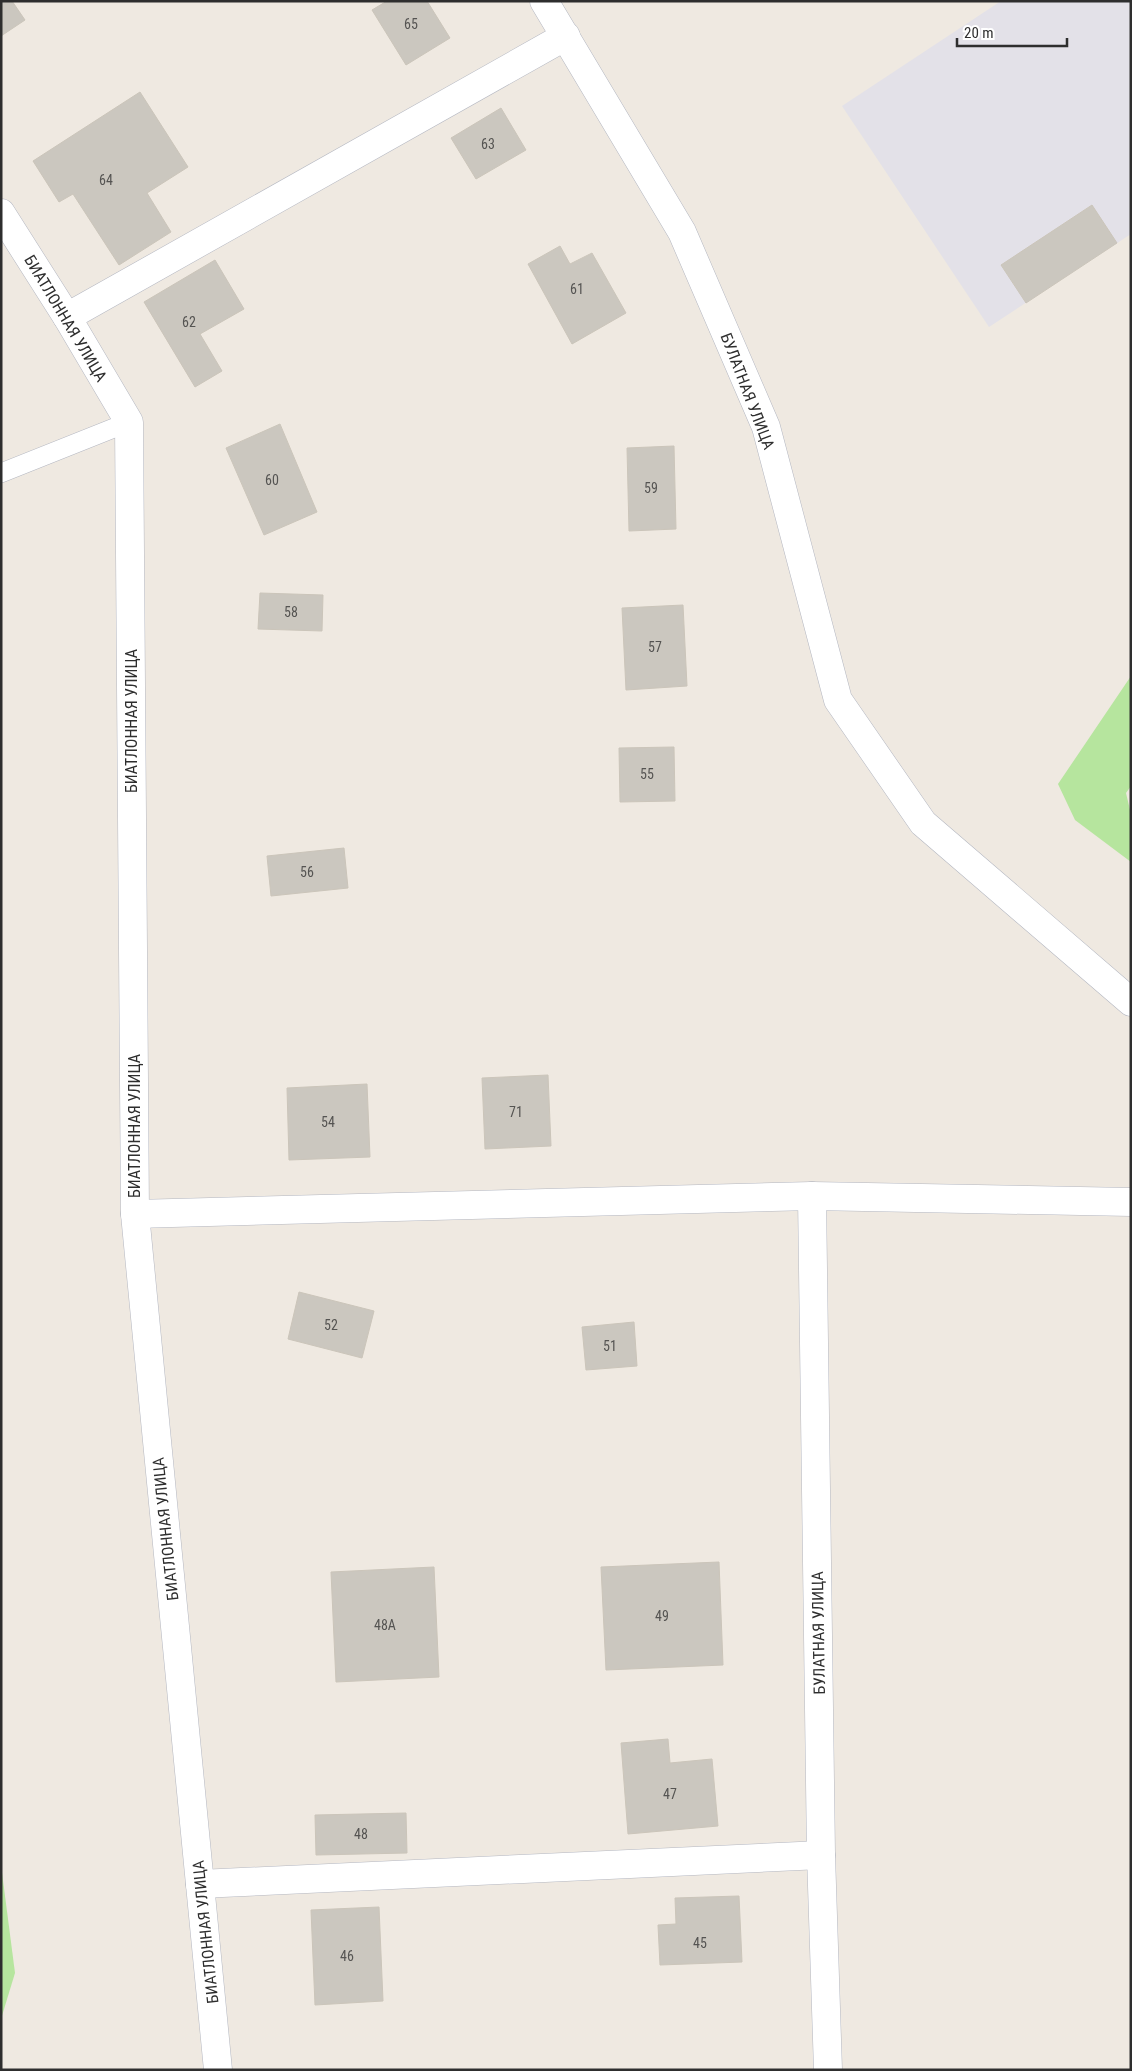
<svg xmlns="http://www.w3.org/2000/svg" width="1132" height="2071" font-family="'Roboto Condensed',sans-serif">
<rect width="100%" height="100%" fill="#efe9e1"/>
<path fill="#e3e1e8" d="M1001,1H1131V234L989,327L842,106Z"/>
<g fill="#b6e59e">
<path d="M1131,676V786L1126,793L1131,814V862L1075,820L1058,784Z"/>
<path d="M1,1865L15,1973L1,2019Z"/>
</g>
<g fill="#cbc7bf" stroke="#cbc5ba">
<path d="M1,1H12L25,20L1,36Z"/>
<path d="M387,1H427L450,38L406,65L372,10Z"/>
<path d="M140,92L188,167L147,193L171,232L119,265L73,194L59,202L33,161Z"/>
<path d="M501,108L526,150L476,179L451,138Z"/>
<path d="M1092,205L1117,243L1026,303L1001,265Z"/>
<path d="M560,246L570,264L592,253L626,313L572,344L528,264Z"/>
<path d="M215,260L244,309L200,334L222,371L195,387L144,302Z"/>
<path d="M280,424L317,512L264,535L226,448Z"/>
<path d="M674,446L676,529L629,531L627,448Z"/>
<path d="M260,593L323,595L322,631L258,629Z"/>
<path d="M683,605L687,686L626,690L622,608Z"/>
<path d="M674,747L675,801L620,802L619,748Z"/>
<path d="M344,848L348,888L271,896L267,856Z"/>
<path d="M548,1075L551,1146L485,1149L482,1078Z"/>
<path d="M367,1084L370,1157L289,1160L287,1088Z"/>
<path d="M299,1292L374,1311L362,1358L288,1339Z"/>
<path d="M634,1322L637,1366L586,1370L582,1327Z"/>
<path d="M719,1562L723,1665L606,1670L601,1567Z"/>
<path d="M434,1567L439,1677L336,1682L331,1572Z"/>
<path d="M668,1739L670,1763L712,1759L718,1826L628,1834L621,1743Z"/>
<path d="M406,1813L407,1853L316,1855L315,1815Z"/>
<path d="M739,1896L742,1962L660,1965L658,1925L676,1924L675,1898Z"/>
<path d="M379,1907L383,2001L315,2005L311,1910Z"/>
</g>
<g fill="none" stroke-linecap="round" stroke-linejoin="round">
<defs>
<path id="service" d="M1,473L129,422"/>
<g id="minor">
<path d="M544,1L682,232L766,427L838,700L923,823L1131,1002"/>
<path d="M1,213L67,317L129,422L135,1214L218,2070"/>
<path d="M67,317L566,36"/>
<path d="M812,1196L821,1855L828,2070"/>
<path d="M135,1214L812,1196L1131,1202"/>
<path d="M200,1884L821,1855"/>
</g>
</defs>
<use href="#service" stroke="#b4b7c1" stroke-width="20"/>
<use href="#minor" stroke="#b4b7c1" stroke-width="29"/>
<use href="#service" stroke="#fff" stroke-width="19"/>
<use href="#minor" stroke="#fff" stroke-width="28"/>
</g>
<g text-anchor="middle" stroke-width="4" stroke-linejoin="round" paint-order="stroke">
<g font-size="14" fill="#555452">
<text x="411" y="29">65</text>
<text x="488" y="149">63</text>
<text x="106" y="185">64</text>
<text x="577" y="294">61</text>
<text x="189" y="327">62</text>
<text x="272" y="485">60</text>
<text x="651" y="493">59</text>
<text x="291" y="617">58</text>
<text x="655" y="652">57</text>
<text x="647" y="779">55</text>
<text x="307" y="877">56</text>
<text x="516" y="1117">71</text>
<text x="328" y="1127">54</text>
<text x="331" y="1330">52</text>
<text x="610" y="1351">51</text>
<text x="662" y="1621">49</text>
<text x="385" y="1630">48А</text>
<text x="670" y="1799">47</text>
<text x="361" y="1839">48</text>
<text x="700" y="1948">45</text>
<text x="347" y="1961">46</text>
</g>
<g font-size="16" fill="#2e2e2e" stroke="#fff">
<text transform="translate(66 318) rotate(59)" y="6">БИАТЛОННАЯ УЛИЦА</text>
<text transform="translate(748 391) rotate(69)" y="6">БУЛАТНАЯ УЛИЦА</text>
<text transform="translate(131 721) rotate(-90)" y="6">БИАТЛОННАЯ УЛИЦА</text>
<text transform="translate(134 1126) rotate(-90)" y="6">БИАТЛОННАЯ УЛИЦА</text>
<text transform="translate(165 1529) rotate(-96)" y="6">БИАТЛОННАЯ УЛИЦА</text>
<text transform="translate(818 1633) rotate(-91)" y="6">БУЛАТНАЯ УЛИЦА</text>
<text transform="translate(205 1932) rotate(-96)" y="6">БИАТЛОННАЯ УЛИЦА</text>
</g>
</g>
<rect width="1132" height="2071" fill="none" stroke="#2e2e2e" stroke-width="5"/>
<path d="M957 38v8h110v-8" fill="none" stroke="#2e2e2e" stroke-width="2.5"/>
<text x="964" y="38" font-size="15" fill="#2e2e2e" stroke="#ffffff" stroke-width="4" paint-order="stroke">20 m</text>
</svg>
